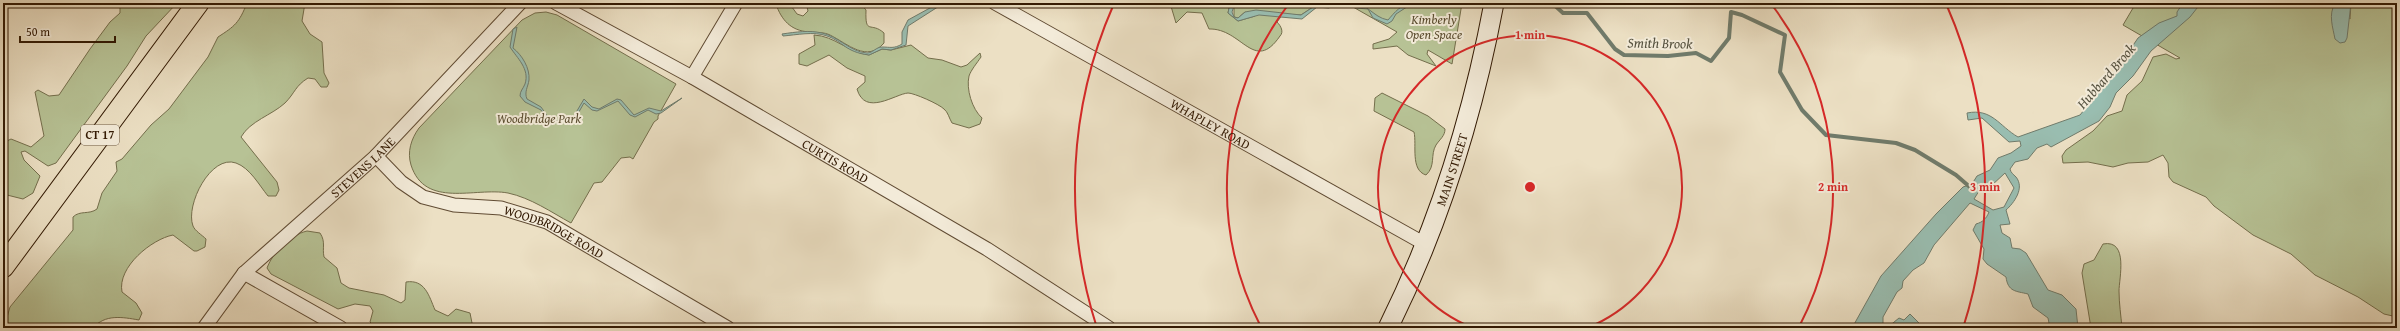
<svg xmlns="http://www.w3.org/2000/svg" width="2400" height="331" font-family="'Gentium Book Plus',serif">
<rect width="100%" height="100%" fill="#ece0c4"/>
<filter id="stains"><feTurbulence type="fractalNoise" baseFrequency=".005" numOctaves="4"/><feColorMatrix values="0 0 0 0 .2 0 0 0 0 .09 0 0 0 0 .02 0 0 0 .5 -.17"/></filter>
<radialGradient id="worn" r=".72"><stop offset=".6" stop-color="#630" stop-opacity="0"/><stop offset="1" stop-color="#630" stop-opacity=".3"/></radialGradient>
<g fill="#b7c295" stroke="#746e4c">
<path d="M114,3H177L146,36L127,66L56,163L48,166L25,151L21,152L24,160L40,176L33,193L23,199L3,194V160L7,141L11,139L31,147L44,136L35,92L38,90L49,96L59,95L90,49L110,22L120,13V8Z"/>
<path d="M247,3H305L302,21L310,34L322,42L324,73L329,83L327,87H321L315,79L308,78C295,86 295,93 285,103C272,115 250,121 241,137L277,182L279,190L276,196H268C259,185 250,168 236,163C211,154 185,205 193,226C195,231 202,235 206,239L205,247L197,251H194L173,235C152,239 117,267 122,292L136,303L142,313L139,320C122,317 105,314 93,328H4L10,307L73,230V217C80,210 89,215 97,209L102,193L117,171L116,162L122,159L151,125L169,109L208,57L218,37C235,26 239,23 247,3Z"/>
<path d="M778,3H789L797,14L803,16L808,11L806,3H860L866,10C865,36 871,21 884,33V43C867,63 848,44 830,35C824,32 818,33 812,32C793,32 783,22 777,7Z"/>
<path d="M1170,3H1230L1228,13L1238,21L1255,16L1245,12L1238,18L1234,17V3H1333L1331,5H1316L1301,15L1283,14L1277,22C1281,26 1284,32 1280,36C1254,74 1242,28 1209,29L1202,13L1187,12L1176,23Z"/>
<path d="M1346,3H1462L1452,64L1428,50L1427,54L1436,66L1408,55L1397,46L1373,49V44L1389,39L1397,32Z"/>
<path d="M2136,3H2339L2350,19L2351,3H2397V317L2384,314L2358,297L2315,275L2291,254L2253,235L2214,206L2206,197L2173,182L2169,177L2168,163L2163,155L2148,162L2128,163L2113,167L2088,162L2063,163L2062,156L2066,150L2093,131L2107,116L2122,111L2127,95L2142,81L2153,57L2166,54L2176,59L2180,58L2123,25Z"/>
<path d="M546,12L557,15L676,84L658,116V119L654,122L633,159L630,157L621,158L602,182L594,183L571,223C551,212 531,198 508,193C475,187 425,209 411,165C407,152 411,139 419,128L522,20L535,13Z"/>
<path d="M814,35C835,36 847,52 869,55L882,49L891,50L911,45L928,58L942,60L961,67L967,65L980,53L981,57C977,63 971,70 969,76C966,89 972,109 982,118L980,124L969,128L952,123C949,118 948,112 944,109C939,104 914,93 908,93C895,94 865,117 857,89L865,82V76L847,68L829,55L807,66L799,64V54L815,45Z"/>
<path d="M1382,93L1428,116L1445,129C1445,136 1440,139 1436,145C1430,155 1436,166 1426,175C1410,170 1417,145 1414,132L1374,111L1375,98Z"/>
<path d="M307,231L320,233C326,242 322,248 324,257L337,268L341,283L349,288L384,295L401,303L405,300L406,282C425,279 429,296 435,310L448,316L456,309L470,313L473,328H376L370,322L373,311L370,306L355,304L338,309L271,274L267,268C273,252 290,235 307,231Z"/>
<path d="M2103,244C2129,239 2119,279 2119,291C2119,303 2121,316 2122,328H2091L2082,273L2084,264L2094,260Z"/>
</g>
<g fill="#99bdb0" stroke="#707b6b" fill-rule="evenodd">
<path d="M939,3H944L908,26L906,45L891,50L882,49L869,55C845,52 844,42 827,36C814,31 796,35 783,36L782,34C796,32 809,30 822,33C838,36 850,52 867,53C873,53 876,47 882,47C890,47 894,49 902,44V32L908,20Z"/>
<path d="M1230,3H1235L1232,12L1234,17L1238,18L1245,12L1256,10L1301,15L1316,5H1331L1336,3L1329,8L1317,7L1302,19L1259,15L1238,21L1228,13Z"/>
<path d="M1350,3C1369,3 1372,17 1388,20C1394,13 1402,3 1413,3L1396,14L1392,21L1387,24L1373,18L1368,9L1356,8Z"/>
<path d="M2183,3H2201L2190,17L2151,51L2133,76L2116,93L2110,107L2099,121L2051,147L2047,144L2037,148L2028,159L2015,162L2010,169C2011,173 2013,174 2016,177C2025,188 2014,203 2006,210L2010,224L2000,225L2002,233L2010,238L2012,248L2020,249L2026,253L2048,290L2062,295L2076,309L2078,328H2050L2048,318L2033,307L2028,294C2016,291 2008,292 2006,277L1987,264L1983,259L1984,249L1973,230L1976,224C1983,222 1986,219 1989,212L1970,203L1934,245L1924,263L1913,270L1903,281L1902,288L1897,292L1883,317V324L1888,327L1899,318L1904,320L1910,314L1920,324L1930,328H1852L1881,276L1936,214L1963,187L1972,184L1977,176L1990,170L1998,158L2011,153L2021,146L2020,141L2009,142L1982,118L1968,120L1967,113C1992,108 1999,126 2018,137L2080,115L2117,69L2138,38L2159,23L2177,16V12ZM2005,173L2014,188L2004,207L1993,210L1974,199L1979,191L1991,186Z"/>
<path d="M2351,3L2347,38L2345,42L2340,43L2335,39C2333,28 2328,14 2335,4Z"/>
<path d="M517,27L513,48C522,55 530,68 529,80C528,87 524,92 527,99L541,107L551,121H571L584,99L592,107L599,109L617,99L621,100L634,115L649,108L661,111L682,98L661,113L656,114L648,110L635,117L630,115L618,101L597,111L592,110L584,103L572,124L560,122L550,124L541,110L525,102L520,96C520,91 523,89 525,84C530,69 517,58 510,47L513,29Z"/>
</g>
<g fill="none" stroke-linecap="round" stroke-linejoin="round">
<path stroke="#707b6b" stroke-width="4" d="M1552,3L1563,13H1587L1615,49L1624,55L1668,56L1696,53L1711,61L1729,38L1731,12L1742,15L1785,35L1780,72L1802,110L1826,135L1896,143L1915,150L1956,175L1971,188"/>
<defs>
<g id="street">
<path id="s1" d="M556,3L692,77L987,249L1109,328"/>
<path id="s2" d="M995,3L1425,244"/>
<path d="M692,77L736,3"/>
<path id="s3" d="M376,156L401,182L423,197L454,205L501,208L547,222L728,328"/>
<path d="M244,273L341,328"/>
<path id="s4" d="M204,328L244,273L376,156L520,3"/>
</g>
<g id="secondary">
<path id="s5" d="M1388,328C1439,225 1473,115 1494,3"/>
</g>
<path id="primary" d="M3,267L198,3"/>
</defs>
<use href="#street" stroke="#604b33" stroke-width="15"/>
<use href="#secondary" stroke="#321903" stroke-width="21"/>
<use href="#primary" stroke="#321903" stroke-width="23"/>
<use href="#street" stroke="#f3ebd9" stroke-width="13"/>
<use href="#secondary" stroke="#f3ebd9" stroke-width="19"/>
<use href="#primary" stroke="#ece0c4" stroke-width="21"/>
</g>
<g fill="none" stroke="#d62828" stroke-width="2">
<path d="M1473 328A152 152 0 1 1 1587 328"/>
<path d="M1261 327A303 303 0 0 1 1288 5M1772 5A303 303 0 0 1 1799 327"/>
<path d="M1097 328A455 455 0 0 1 1113 6M1947 6A455 455 0 0 1 1963 328"/>
</g>
<g text-anchor="middle" stroke-width="4" stroke-linejoin="round" paint-order="stroke">
<rect fill="#f3ebd9" stroke="#6c5843" stroke-width="1" x="81" y="125" width="38" height="20" rx="3"/>
<g font-size="12" font-weight="bold" fill="#321903">
<text x="100" y="139">CT 17</text>
</g>
<g font-size="13" font-style="italic" fill="#5a4c2f" stroke="#f3ebd9">
<text x="1434" y="24">Kimberly<tspan x="1434" dy="15">Open Space</tspan></text>
<text x="539" y="123">Woodbridge Park</text>
</g>
<g font-size="13" fill="#321903" stroke="#f3ebd9">
<text dy="5" stroke="none"><textPath href="#s2" startOffset="247">WHAPLEY ROAD</textPath></text>
<text dy="5" stroke="none"><textPath href="#s1" startOffset="321">CURTIS ROAD</textPath></text>
<text dy="5" stroke="none"><textPath href="#s4" startOffset="227">STEVENS LANE</textPath></text>
<text dy="5" stroke="none"><textPath href="#s5" startOffset="171">MAIN STREET</textPath></text>
<text dy="5" stroke="none"><textPath href="#s3" startOffset="200">WOODBRIDGE ROAD</textPath></text>
</g>
<g font-size="14" font-style="italic" fill="#565240" stroke="#f3ebd9">
<text transform="translate(1660 43) rotate(1)" y="5">Smith Brook</text>
<text transform="translate(2106 76) rotate(-49)" y="5">Hubbard Brook</text>
</g>
</g>
<circle cx="1530" cy="187" r="6" fill="#d62828" stroke="#f3ebd9" stroke-width="2"/>
<g font-size="12" text-anchor="middle" font-weight="bold" fill="#d62828" stroke="#f3ebd9" stroke-width="4" stroke-linejoin="round" paint-order="stroke">
<text x="1530" y="39">1 min</text>
<text x="1833" y="191">2 min</text>
<text x="1985" y="191">3 min</text>
</g>
<rect width="2400" height="331" fill="none" stroke="#ece0c4" stroke-width="16"/>
<rect x="4" y="4" width="2392" height="323" fill="none" stroke="#321903" stroke-width="2"/>
<rect x="8" y="8" width="2384" height="315" fill="none" stroke="#321903"/>
<path d="M20 36v6h95v-6" fill="none" stroke="#321903" stroke-width="2"/>
<text x="26" y="36" font-size="12" fill="#321903" stroke="#f3ebd9" stroke-width="3" paint-order="stroke">50 m</text>
<rect width="100%" height="100%" filter="url(#stains)"/>
<rect width="100%" height="100%" fill="url(#worn)"/>
</svg>
